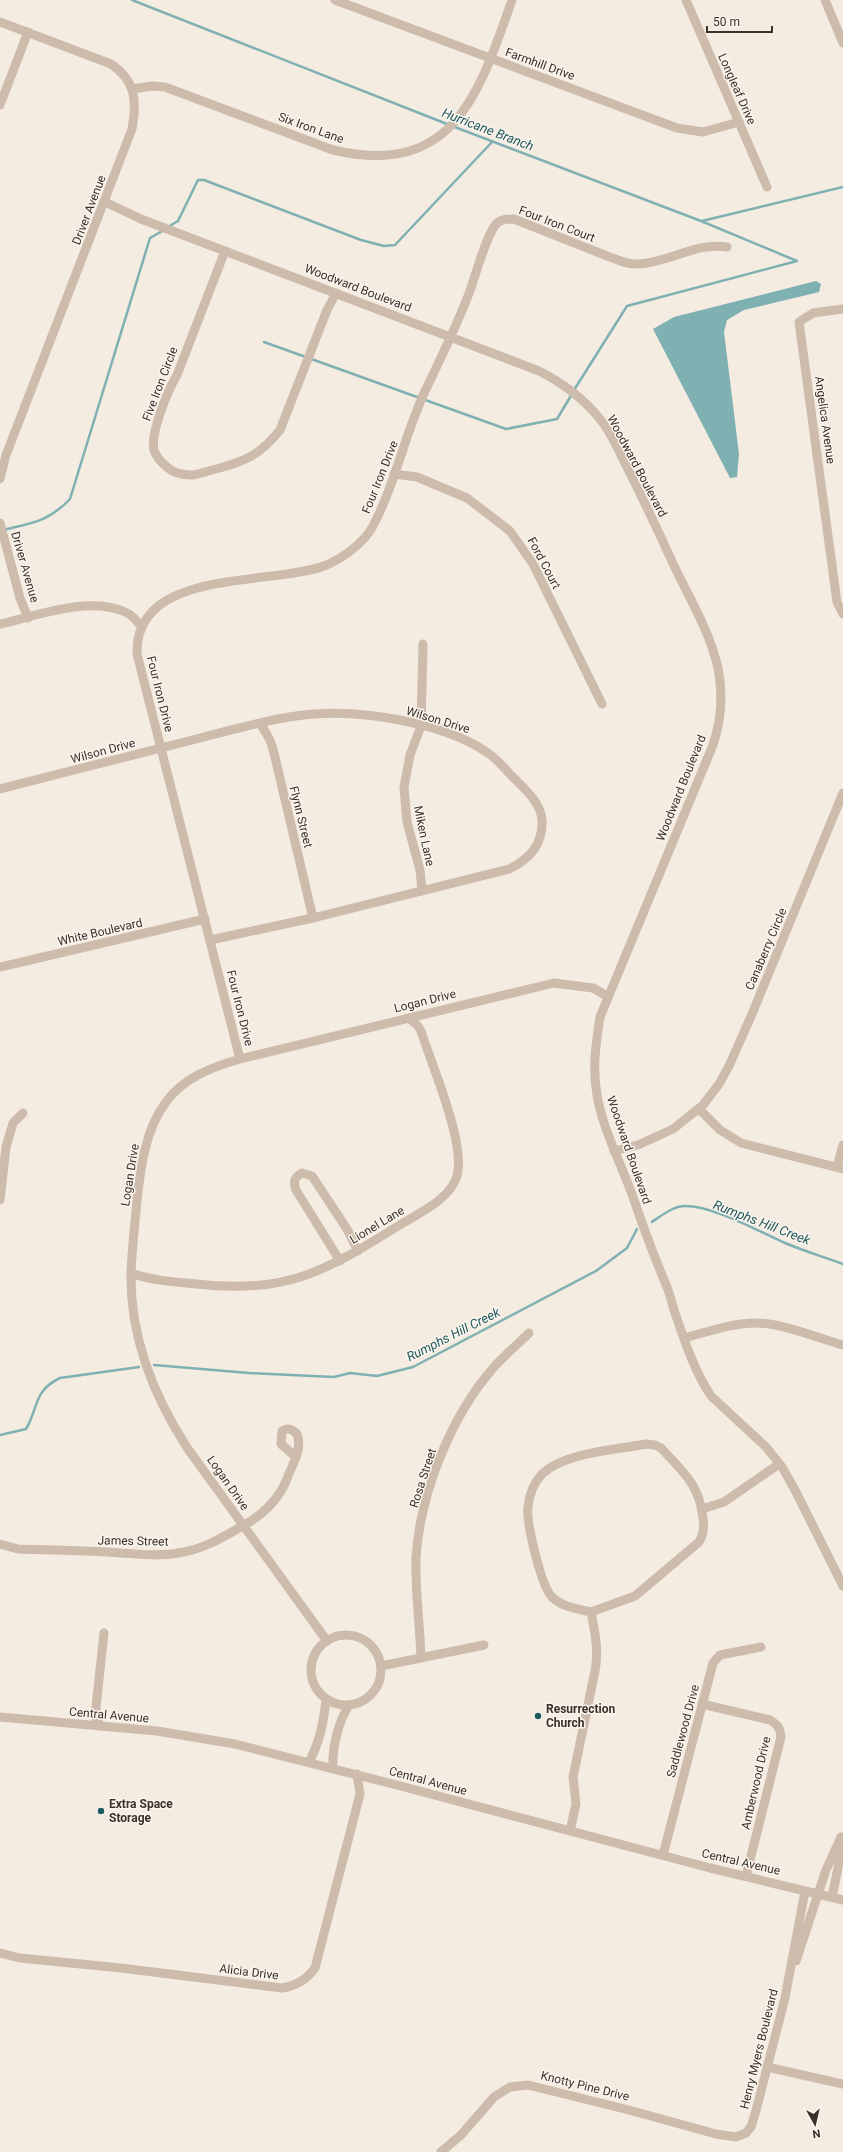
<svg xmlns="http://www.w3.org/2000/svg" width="843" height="2152" font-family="Roboto,sans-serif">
<rect width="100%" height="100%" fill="#f4ebe1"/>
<path fill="#7fb0b2" d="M816,281L821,284L819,292L744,310L727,320L724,332L739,454L737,477L730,478L653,329L674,317Z"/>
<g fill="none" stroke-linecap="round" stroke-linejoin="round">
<g stroke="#7fb0b2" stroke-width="2.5">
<path d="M132,0L447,124"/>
<path d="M452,126L701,221L797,261L627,306L574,390"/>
<path d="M702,221L843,187"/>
<path d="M168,227L178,221L198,180H204L361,240L384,246L395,245L492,142"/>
<path d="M264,342L506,429L557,419L572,394"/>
<path d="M3,530C32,523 48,522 70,499L150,238L164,230"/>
<path d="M652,1222C661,1216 673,1206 685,1206C714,1206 758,1231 785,1243C804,1251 824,1257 843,1264"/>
<path d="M154,1365L249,1373L334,1377L350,1373L377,1376L413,1367L596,1271L627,1248L637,1229"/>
<path d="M0,1435L26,1429C39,1407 33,1391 60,1378L139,1367"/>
</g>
<g stroke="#cdbbac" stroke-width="9">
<path d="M335,0L677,128L703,132L739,122"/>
<path d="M686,0L767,187"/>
<path d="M825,0L843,43"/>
<path d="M0,22L111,64C136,81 137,101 132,129L6,455L0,479"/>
<path d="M132,89L152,86L165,87L333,150C454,178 479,94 512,0"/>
<path d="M0,105L28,32"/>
<path d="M105,202L141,219L539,371C563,383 583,398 600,419C610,431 617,447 624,461C640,493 655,524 670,557C686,593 709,628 718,668C723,693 721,721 713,745L600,1017C596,1044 592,1067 597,1095C603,1131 622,1165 634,1200C644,1229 655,1259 667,1287C670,1295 672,1303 674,1310C684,1339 694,1371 711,1396L766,1447L782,1467L795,1490L843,1586"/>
<path d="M225,251L177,375C168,390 150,433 154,450C156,457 161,462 167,467C173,473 184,475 192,475C200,474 208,471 216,469C246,461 260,455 280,430L327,310L336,293"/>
<path d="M843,309L813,313L799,322L837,602L843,614"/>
<path d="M394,474L417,477L467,498L510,531L533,564L602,704"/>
<path d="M0,523L20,598L28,618"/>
<path d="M0,624C37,616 93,594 129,614C134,617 138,623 142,627"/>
<path d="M260,723L270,740L274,753L313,918"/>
<path d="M0,789C68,772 136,754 204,737C240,728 276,717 314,714C363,710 443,723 485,751C495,757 502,765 509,773C521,786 542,802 542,821C543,844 530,859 509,869L313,918L210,940"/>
<path d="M422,891L420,870L407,822L404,787L410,755L421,726L423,644"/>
<path d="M0,967L205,919"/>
<path d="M240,1059L137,654C134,568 269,586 324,566C342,559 364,543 373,526C396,482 405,433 426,389C441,358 456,327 468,296C476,276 484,240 496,224C501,219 507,219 514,219C542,230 569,241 597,252C609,256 625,265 638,264C669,263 695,242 727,247"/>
<path d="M699,1109L720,1130L741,1143L843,1169"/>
<path d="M614,1151L638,1145L673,1129L703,1105L719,1084L729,1066L752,1014L843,793"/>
<path d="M837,1167L843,1145"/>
<path d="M0,1200L6,1147L13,1123L23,1113"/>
<path d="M340,1261L296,1190C293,1181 294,1178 302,1173L312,1176L347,1229L358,1251"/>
<path d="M131,1273C153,1281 175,1282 197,1284C290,1294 327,1270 403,1223C421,1212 450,1199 457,1176C466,1143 432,1066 421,1031L418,1026L409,1018"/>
<path d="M684,1338C708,1332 731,1323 756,1323C782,1323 818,1338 843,1345"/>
<path d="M702,1509L724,1502L779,1464"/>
<path d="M0,1544L18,1549C52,1550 87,1550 121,1553C140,1554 159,1557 178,1553C201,1550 220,1539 239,1528C260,1517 278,1502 287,1479C292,1464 303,1450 297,1434C292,1429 288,1427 282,1431L281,1444L296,1457"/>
<circle cx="346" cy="1670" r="35"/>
<path d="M327,1641L188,1449C154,1397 130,1336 131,1273C132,1248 135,1224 137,1200C141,1166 145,1130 166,1102C183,1078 212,1067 240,1059L554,983L593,988L607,996"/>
<path d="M421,1658C420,1625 415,1591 416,1558C420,1493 451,1416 494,1367C505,1355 518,1344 529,1333"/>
<path d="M381,1666L484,1645"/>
<path d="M702,1704L770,1720C778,1725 780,1728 781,1737L746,1876"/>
<path d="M0,1717L157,1731L235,1744L393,1784L710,1868L843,1900"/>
<path d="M100,1726L96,1718V1707L104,1633"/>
<path d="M309,1762C320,1742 324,1722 326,1699"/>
<path d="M333,1768C332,1747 338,1723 349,1705"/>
<path d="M570,1831L576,1804L573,1777L595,1671C599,1650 595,1633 591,1612C577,1609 562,1607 552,1597C541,1586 526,1522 528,1507C529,1495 534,1483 542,1474C565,1452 616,1450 646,1444L655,1445L661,1448C680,1469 698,1483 702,1512C704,1524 705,1532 699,1542L635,1596L591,1612"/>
<path d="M663,1855L713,1663L720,1655L761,1647"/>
<path d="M832,1897L840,1858L841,1842"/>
<path d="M0,1953L20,1958L121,1968L282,1988C296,1986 307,1979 315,1968L360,1794L357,1774"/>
<path d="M796,1961L826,1870L841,1837"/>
<path d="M767,2067L843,2084"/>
<path d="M441,2152L461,2135L494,2097L510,2087L528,2085L629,2110L716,2134L736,2137L746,2133L751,2127L757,2107L785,1998L805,1891"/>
</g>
</g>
<g fill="#1f5a5e" stroke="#fbf5ee" stroke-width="1.5">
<circle cx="538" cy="1716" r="4"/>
<circle cx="101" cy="1811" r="4"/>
</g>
<g text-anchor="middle" stroke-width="3" stroke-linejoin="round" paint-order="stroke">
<g font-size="12" fill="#3b302b" stroke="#fbf5ee">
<text transform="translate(540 64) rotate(20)" y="4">Farmhill Drive</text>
<text transform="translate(737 89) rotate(66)" y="4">Longleaf Drive</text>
<text transform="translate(311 128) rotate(20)" y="4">Six Iron Lane</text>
<text transform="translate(89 210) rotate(-69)" y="4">Driver Avenue</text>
<text transform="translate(557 224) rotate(21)" y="4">Four Iron Court</text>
<text transform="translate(358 288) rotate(21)" y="4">Woodward Boulevard</text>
<text transform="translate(160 384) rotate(-69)" y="4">Five Iron Circle</text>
<text transform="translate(825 420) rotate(82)" y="4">Angelica Avenue</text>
<text transform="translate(637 466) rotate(62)" y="4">Woodward Boulevard</text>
<text transform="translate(380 477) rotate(-68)" y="4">Four Iron Drive</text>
<text transform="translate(544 563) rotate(62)" y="4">Ford Court</text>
<text transform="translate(25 567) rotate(74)" y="4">Driver Avenue</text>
<text transform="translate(160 694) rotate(76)" y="4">Four Iron Drive</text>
<text transform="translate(438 720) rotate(17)" y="4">Wilson Drive</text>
<text transform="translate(103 751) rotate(-15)" y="4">Wilson Drive</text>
<text transform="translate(681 788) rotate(-68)" y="4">Woodward Boulevard</text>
<text transform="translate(301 817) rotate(76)" y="4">Flynn Street</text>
<text transform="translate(424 836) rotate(78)" y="4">Miken Lane</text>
<text transform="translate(100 932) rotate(-13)" y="4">White Boulevard</text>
<text transform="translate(766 949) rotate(-67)" y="4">Canaberry Circle</text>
<text transform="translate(425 1001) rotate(-14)" y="4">Logan Drive</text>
<text transform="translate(240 1008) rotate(76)" y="4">Four Iron Drive</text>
<text transform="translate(629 1150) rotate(71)" y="4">Woodward Boulevard</text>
<text transform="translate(130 1175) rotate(-81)" y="4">Logan Drive</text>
<text transform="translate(377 1225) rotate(-31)" y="4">Lionel Lane</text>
<text transform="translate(423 1478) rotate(-72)" y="4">Rosa Street</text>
<text transform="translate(228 1483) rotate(55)" y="4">Logan Drive</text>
<text transform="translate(133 1541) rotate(1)" y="4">James Street</text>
<text transform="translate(109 1715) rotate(5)" y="4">Central Avenue</text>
<text transform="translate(683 1731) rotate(-75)" y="4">Saddlewood Drive</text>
<text transform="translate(428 1781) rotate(15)" y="4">Central Avenue</text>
<text transform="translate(756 1783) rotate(-77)" y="4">Amberwood Drive</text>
<text transform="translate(741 1862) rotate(13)" y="4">Central Avenue</text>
<text transform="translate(249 1972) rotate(7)" y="4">Alicia Drive</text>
<text transform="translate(759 2049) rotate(-76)" y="4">Henry Myers Boulevard</text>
<text transform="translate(585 2086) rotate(14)" y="4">Knotty Pine Drive</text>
</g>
<g font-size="12" font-weight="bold" fill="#3b302b" stroke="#fbf5ee" text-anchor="start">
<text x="546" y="1713">Resurrection<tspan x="546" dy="14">Church</tspan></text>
<text x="109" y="1808">Extra Space<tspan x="109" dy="14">Storage</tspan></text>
</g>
<g font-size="13" font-style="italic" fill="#1f5a5e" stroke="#fbf5ee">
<text transform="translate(488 129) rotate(21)" y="5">Hurricane Branch</text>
<text transform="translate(762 1222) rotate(21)" y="5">Rumphs Hill Creek</text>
<text transform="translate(453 1334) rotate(-27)" y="5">Rumphs Hill Creek</text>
</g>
</g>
<g transform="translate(815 2124) rotate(172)" stroke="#fbf5ee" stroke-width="3" paint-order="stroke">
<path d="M0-3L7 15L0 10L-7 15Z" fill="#3b302b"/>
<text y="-6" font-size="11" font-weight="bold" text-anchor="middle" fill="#3b302b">N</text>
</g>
<path d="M707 26v6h65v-6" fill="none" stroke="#3b302b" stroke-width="2"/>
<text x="713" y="26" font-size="12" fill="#3b302b" stroke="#fbf5ee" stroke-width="3" paint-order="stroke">50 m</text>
</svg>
